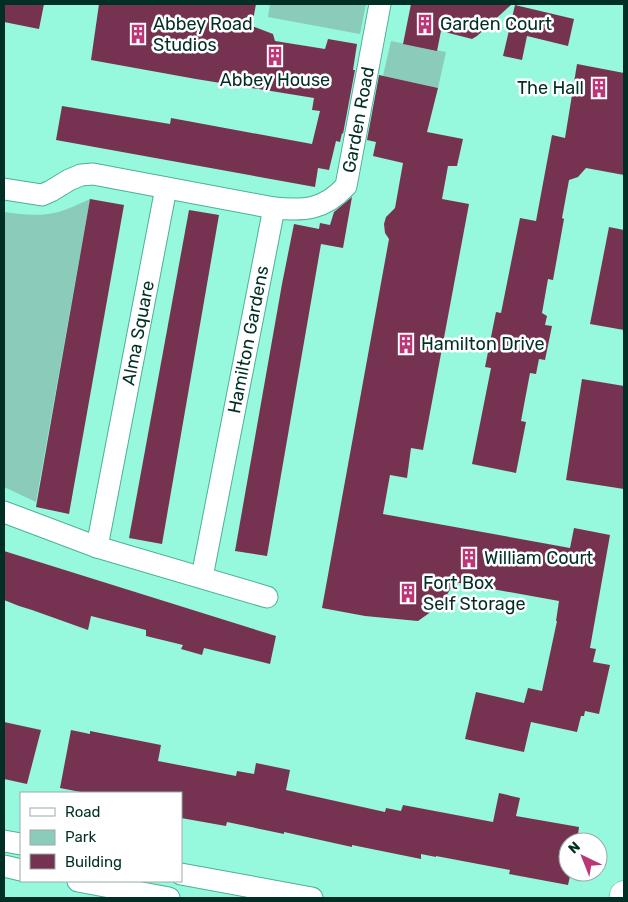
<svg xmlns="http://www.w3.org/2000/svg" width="628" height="902" font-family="Rubik,sans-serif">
<rect width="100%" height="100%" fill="#96f8dd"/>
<g fill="#8accb9">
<path d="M270,4H366L360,34L268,17Z"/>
<path d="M391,41L446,52L438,88L383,76Z"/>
<path d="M90,199L36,502L4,487V212C18,214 34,216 48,214C63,212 77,205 90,199Z"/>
</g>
<g fill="#763351">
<path d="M4,4H44L39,29L4,22Z"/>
<path d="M99,4H256L252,26L273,34L275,41L325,49L328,39L357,44L353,70H355L343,134L342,133L340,142L336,141L329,170L318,168L315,187L56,140L62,106L170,124L171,118L312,144L320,111L312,110L314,98L196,79L91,60Z"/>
<path d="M411,4H512L477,36L472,39L441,31L437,51L403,44Z"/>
<path d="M515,5L574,19L568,46L527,36L522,60L503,56Z"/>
<path d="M577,64L624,73V175L586,168L578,177L569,180L562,218L564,219L553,280L548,279L542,313L547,316L545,325L552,326L545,360L539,359L536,374L530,373L521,421L526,422L516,473L472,464L491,368L485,367L496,312L501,313L520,218L536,221L552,135L565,138Z"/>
<path d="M379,75L438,88L427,132L463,139L457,166H448L442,199L469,204L423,450L411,448L407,478L390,475L383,514L570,548L574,528L610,535L590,648L596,649L593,662L610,665L599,714L585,711L584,716H581L577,732L531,722L524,752L465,739L476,692L524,703L528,688L542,691L557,621H556L559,601L454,582L442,604L418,621L365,616L322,608L389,239L385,233L384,224L386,217L395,208L403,163L373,156L376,142L367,140Z"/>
<path d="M352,197L343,248L321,244L267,556L235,551L282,284L294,224L319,229L320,223L330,225L334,212Z"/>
<path d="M90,199L124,205L69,514L36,507Z"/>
<path d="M189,210L219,215L162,544L129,538Z"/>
<path d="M609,227L624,230V330L590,324Z"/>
<path d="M582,379L624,386V489L566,480Z"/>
<path d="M4,551L276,636L270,664L204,648L202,655L181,649L183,645L146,636V630L91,616L88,630L32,610L19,606L4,600Z"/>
<path d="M4,722L41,730L27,784L4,779Z"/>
<path d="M71,730L90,734V731L161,745L158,761L236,776L237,771L254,774L256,763L290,770L286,790L385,812L386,808L401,811L403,805L493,822L499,793L520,798L516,816L579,827L577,842H568V872H571L568,885L509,874L510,870L436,856V857L421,854V859L352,845V847L284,832V834L227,822L226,826L181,818V793H86L60,788Z"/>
</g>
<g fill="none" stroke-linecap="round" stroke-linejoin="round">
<defs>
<g id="minor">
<path id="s1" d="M4,189L42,195L51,191L69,180L81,175L93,174L274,208C304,211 324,210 346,186L380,4"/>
<path d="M4,512L97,547L267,597"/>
<path id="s2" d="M97,547L166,188"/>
<path id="s3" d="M202,577L274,208"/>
<path d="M4,841L21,844"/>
<path d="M4,866L21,870"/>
<path d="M181,874L312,898"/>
<path d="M78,881L169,898"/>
</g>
<path id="tertiary" d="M624,898V895"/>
</defs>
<use href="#minor" stroke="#4db097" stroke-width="23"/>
<use href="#tertiary" stroke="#4db097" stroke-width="29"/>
<use href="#minor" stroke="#fff" stroke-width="21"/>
<use href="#tertiary" stroke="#fff" stroke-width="28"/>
</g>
<defs>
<symbol id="building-bare" viewBox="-9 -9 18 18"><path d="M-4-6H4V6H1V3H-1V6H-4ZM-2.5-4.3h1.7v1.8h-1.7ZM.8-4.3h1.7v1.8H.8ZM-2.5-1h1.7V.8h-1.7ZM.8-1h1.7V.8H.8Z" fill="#bb3577" stroke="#fff" stroke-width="2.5" paint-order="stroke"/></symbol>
</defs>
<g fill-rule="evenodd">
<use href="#building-bare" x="411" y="10" width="28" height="28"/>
<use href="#building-bare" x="124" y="20" width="28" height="28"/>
<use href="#building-bare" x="261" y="42" width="28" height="28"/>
<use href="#building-bare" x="585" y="74" width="28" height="28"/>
<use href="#building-bare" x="392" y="330" width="28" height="28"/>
<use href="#building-bare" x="455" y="544" width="28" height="28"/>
<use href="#building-bare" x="394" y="579" width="28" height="28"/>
</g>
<g text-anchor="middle" stroke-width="5" stroke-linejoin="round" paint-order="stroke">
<g font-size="18" fill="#022f25" stroke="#fff" text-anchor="start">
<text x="153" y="30">Abbey Road<tspan x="153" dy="21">Studios</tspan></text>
<text x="440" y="30">Garden Court</text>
<text x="275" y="86" text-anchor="middle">Abbey House</text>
<text x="584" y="94" text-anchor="end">The Hall</text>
<text x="421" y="350">Hamilton Drive</text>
<text x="484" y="564">William Court</text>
<text x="423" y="589">Fort Box<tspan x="423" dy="21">Self Storage</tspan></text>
</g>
<g font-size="18" fill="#022f25" stroke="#fff">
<text dy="6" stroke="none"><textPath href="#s1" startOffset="425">Garden Road</textPath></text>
<text dy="6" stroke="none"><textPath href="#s2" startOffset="218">Alma Square</textPath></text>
<text dy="6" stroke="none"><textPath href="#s3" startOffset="242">Hamilton Gardens</textPath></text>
</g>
</g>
<rect width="628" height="902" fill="none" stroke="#022f25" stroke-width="10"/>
<rect x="20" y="792" width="162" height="90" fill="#ffffff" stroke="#9aaca8"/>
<rect x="30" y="808" width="25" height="8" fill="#ffffff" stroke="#9aaca8"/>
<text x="65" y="817" font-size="15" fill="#022f25">Road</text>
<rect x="30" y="830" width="25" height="15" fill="#8accb9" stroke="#9aaca8"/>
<text x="65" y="842" font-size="15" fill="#022f25">Park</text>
<rect x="30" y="854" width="25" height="15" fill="#763351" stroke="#9aaca8"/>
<text x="65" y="867" font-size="15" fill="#022f25">Building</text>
<g transform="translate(583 857) rotate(317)"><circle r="24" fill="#ffffff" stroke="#9aaca8"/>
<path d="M0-4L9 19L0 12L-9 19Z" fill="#bb3577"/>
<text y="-8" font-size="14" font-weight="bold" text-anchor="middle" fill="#022f25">N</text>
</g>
</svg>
